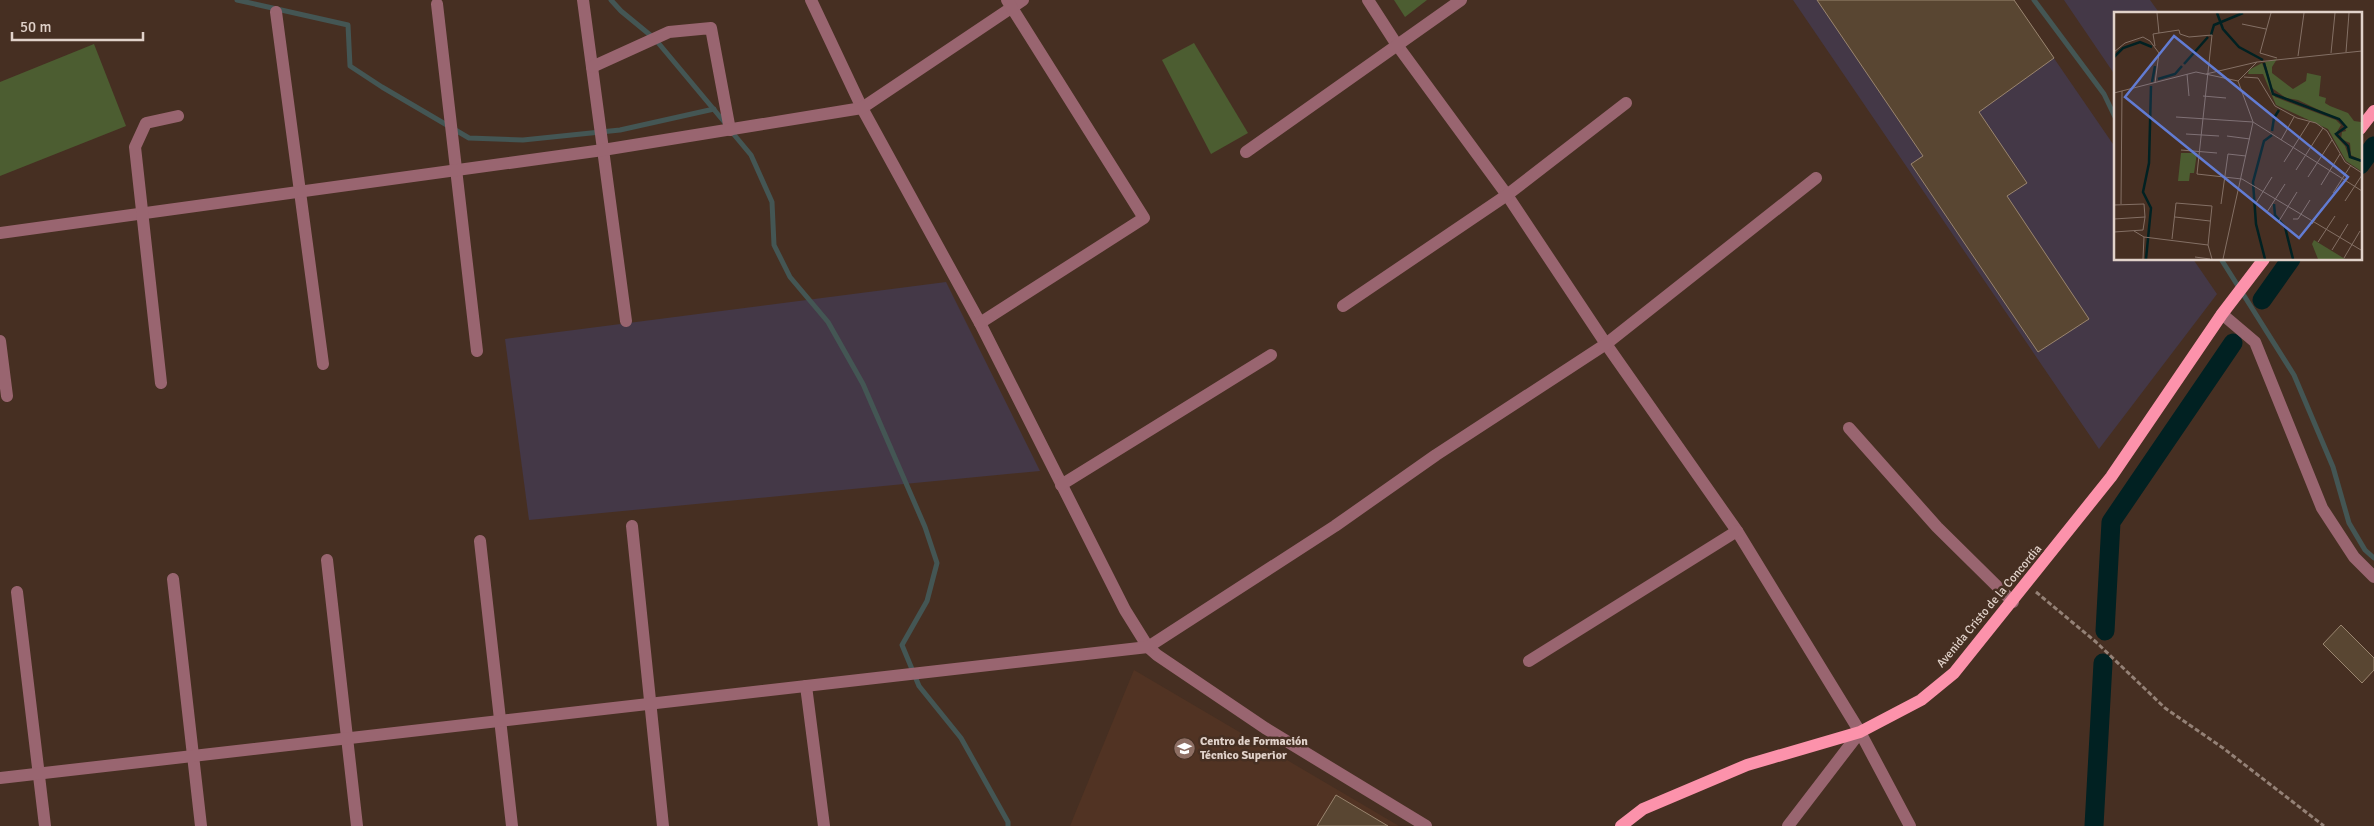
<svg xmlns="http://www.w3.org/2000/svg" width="2374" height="826" font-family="Signika,sans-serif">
<rect width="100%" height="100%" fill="#462f22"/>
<g fill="#443847">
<path d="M1793,0H2014L2115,147V259H2193L2217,294L2099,449Z"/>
<path d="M2064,0H2150L2160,14H2115V75Z"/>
<path d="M946,282L1040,471L529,520L505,339Z"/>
</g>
<path fill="#513323" d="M1134,670L1399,826H1070Z"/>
<g fill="#4c5d31">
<path d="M1394,0H1427L1405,17Z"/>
<path d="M1194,43L1248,133L1211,154L1162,60Z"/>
<path d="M94,44L126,126L0,176V82Z"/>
</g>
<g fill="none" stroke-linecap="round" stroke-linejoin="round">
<g stroke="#445654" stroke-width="5">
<path d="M237,0L348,25L350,66L382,87L469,138L523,140L620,130L714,109"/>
<path d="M611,0L621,11L655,39L726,124"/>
<path d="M2034,0L2104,94L2115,117"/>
<path d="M731,131L751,155L772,202L774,245L790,277L828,322L863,384L925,527L937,563L927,601L902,645L919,686L961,738L1008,822V826"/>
<path d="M2221,259L2294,375L2333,467L2349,523L2365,550L2374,558"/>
</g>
<g stroke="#012122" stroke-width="19">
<path d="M2360,165L2374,146"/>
<path d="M2262,300L2291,259"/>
<path d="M2105,631L2111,522L2233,343"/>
<path d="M2094,826L2103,663"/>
</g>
</g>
<g fill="#594632" stroke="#9a856f">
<path d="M1817,0H2014L2054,58L1979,112L2027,183L2007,196L2089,319L2038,352L1911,164L1923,156Z"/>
<path d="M2341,625L2374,658V670L2362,683L2323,644Z"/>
<path d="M1336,795L1388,826H1317Z"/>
</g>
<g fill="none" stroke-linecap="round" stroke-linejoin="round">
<path stroke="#948176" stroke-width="3" stroke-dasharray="5 2.5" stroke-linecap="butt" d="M2036,592L2096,642L2165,708L2223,748L2324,826"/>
<g stroke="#996570" stroke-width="12">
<path d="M583,0L626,321"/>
<path d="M811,0L862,108L980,323L1125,610L1148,647L1157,655L1265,728L1426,826"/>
<path d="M1368,0L1397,45L1507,195L1606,344L1737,531L1860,732L1910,826"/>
<path d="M437,4L477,351"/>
<path d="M276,12L323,364"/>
<path d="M592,67L669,32L711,28L730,130"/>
<path d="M1246,152L1461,0"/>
<path d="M0,233L603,150L862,108L1023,0"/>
<path d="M1343,306L1507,195L1626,103"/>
<path d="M2222,314L2255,342L2322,508L2354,557L2374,577"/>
<path d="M980,323L1144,218L1007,0"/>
<path d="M0,341L7,396"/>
<path d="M161,383L135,147L146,123L178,116"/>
<path d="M1849,428L1937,527L2013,602"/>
<path d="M1061,485L1271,355"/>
<path d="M632,526L663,826"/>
<path d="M480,541L512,826"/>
<path d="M327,560L357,826"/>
<path d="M173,579L201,826"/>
<path d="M17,592L45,826"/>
<path d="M1529,661L1737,531"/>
<path d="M806,686L824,826"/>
<path d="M0,778L1148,647L1335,526L1436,455L1606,344L1816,178"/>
<path d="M1788,826L1860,732"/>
</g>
<g stroke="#fc92ab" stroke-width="12">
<path d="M2360,129L2374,111"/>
<path d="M1621,826L1643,809L1747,765L1860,732L1921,700L1954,673L2111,477L2222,314L2264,259"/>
</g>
</g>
<defs>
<symbol id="university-disc" viewBox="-11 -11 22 22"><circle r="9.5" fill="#8d6e63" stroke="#462f22"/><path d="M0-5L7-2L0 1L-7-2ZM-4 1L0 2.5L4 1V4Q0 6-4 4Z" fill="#fff"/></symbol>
</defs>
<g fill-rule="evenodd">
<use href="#university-disc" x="1172" y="736" width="25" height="25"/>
</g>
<g text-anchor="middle" stroke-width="5" stroke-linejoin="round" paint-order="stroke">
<g font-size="12" fill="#e1d2ca" stroke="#462f22">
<text transform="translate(1989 606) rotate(-50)" y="4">Avenida Cristo de la Concordia</text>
</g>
<g font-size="12" font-weight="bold" fill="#e1d2ca" stroke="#462f22" text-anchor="start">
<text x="1200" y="745">Centro de Formación<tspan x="1200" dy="14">Técnico Superior</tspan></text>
</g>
</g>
<g transform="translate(2114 12)">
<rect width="248" height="248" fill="#462f22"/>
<path d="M163,47L158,55V61L179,77L192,69L193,61L207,64L205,84L212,86L211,91L216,94L234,101L240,109L247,110V148L237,143L236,131L227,127L228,120L232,119L228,109L184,88L172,86L158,76L151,50ZM148,51L161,85L222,108L227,113L221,123L231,134L235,145L247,150V159L232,149L214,117L162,93L149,62H134L135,58ZM67,141H83L80,161H76L75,169H64ZM200,228L231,247H204L198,232Z" fill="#4c5d31"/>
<path fill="none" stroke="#012122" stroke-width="2.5" d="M103,1L109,17L125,35L149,48M97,23L100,13L129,1M0,45L9,36L26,30L38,35M150,51L159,82L225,107L232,115L222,122L234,134L236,145L248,149M70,52L94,25M44,67L61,62L68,54M38,70L41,54M158,119L160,106L165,98M160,192L161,203L171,215L179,247M32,247L37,196L29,180L35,151L37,74M151,247L142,212L139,170L150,129L158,123"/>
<path fill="none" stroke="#847065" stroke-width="1" d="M43,1L45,21M157,1L146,41L163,46M128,12L152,17M41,34L39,22L45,21L65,18L66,22L75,25L98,23L83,162L128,167L247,238M0,40L11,31L29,25L36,29L45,41L41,71M232,40L235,1M217,41L221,1M184,44L190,1M73,62L75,84M92,62L143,50M130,65L144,66L161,94L183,106L202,111L213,119L231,150L248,161M0,81L82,60L124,69L143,50L248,39M89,84L112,86M62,105L139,110L248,179M72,122L105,124M113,124L136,127M167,128L180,105M67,138L103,141M170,150L196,109M182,158L209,116M194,165L218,128M207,173L226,142M219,181L237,153M231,189L248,163M142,191L158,165M7,192L8,79M107,192L114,142L132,144M0,193L30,192L31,205L29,218L0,220M153,200L171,172M61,205L96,209M0,207L31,205M179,207H184L196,188M165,209L183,180M198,212L208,196M20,219L30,225L94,233L98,247M58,227L62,191L98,194L94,233M204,230L221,204M218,238L234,212M81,245L96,247M230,246L246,219M29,247L30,225M109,247L139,110L124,69"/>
<path fill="#627cd3" fill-opacity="0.15" stroke="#627cd3" stroke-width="2.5" d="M60,24L234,165L185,226L11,85Z"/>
<rect width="248" height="248" fill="none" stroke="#e1d2ca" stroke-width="2.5"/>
</g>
<path d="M12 32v8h131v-8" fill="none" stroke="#e1d2ca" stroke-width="2.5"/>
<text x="20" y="32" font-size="15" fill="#e1d2ca" stroke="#462f22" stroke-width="4" paint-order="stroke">50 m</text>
</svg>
